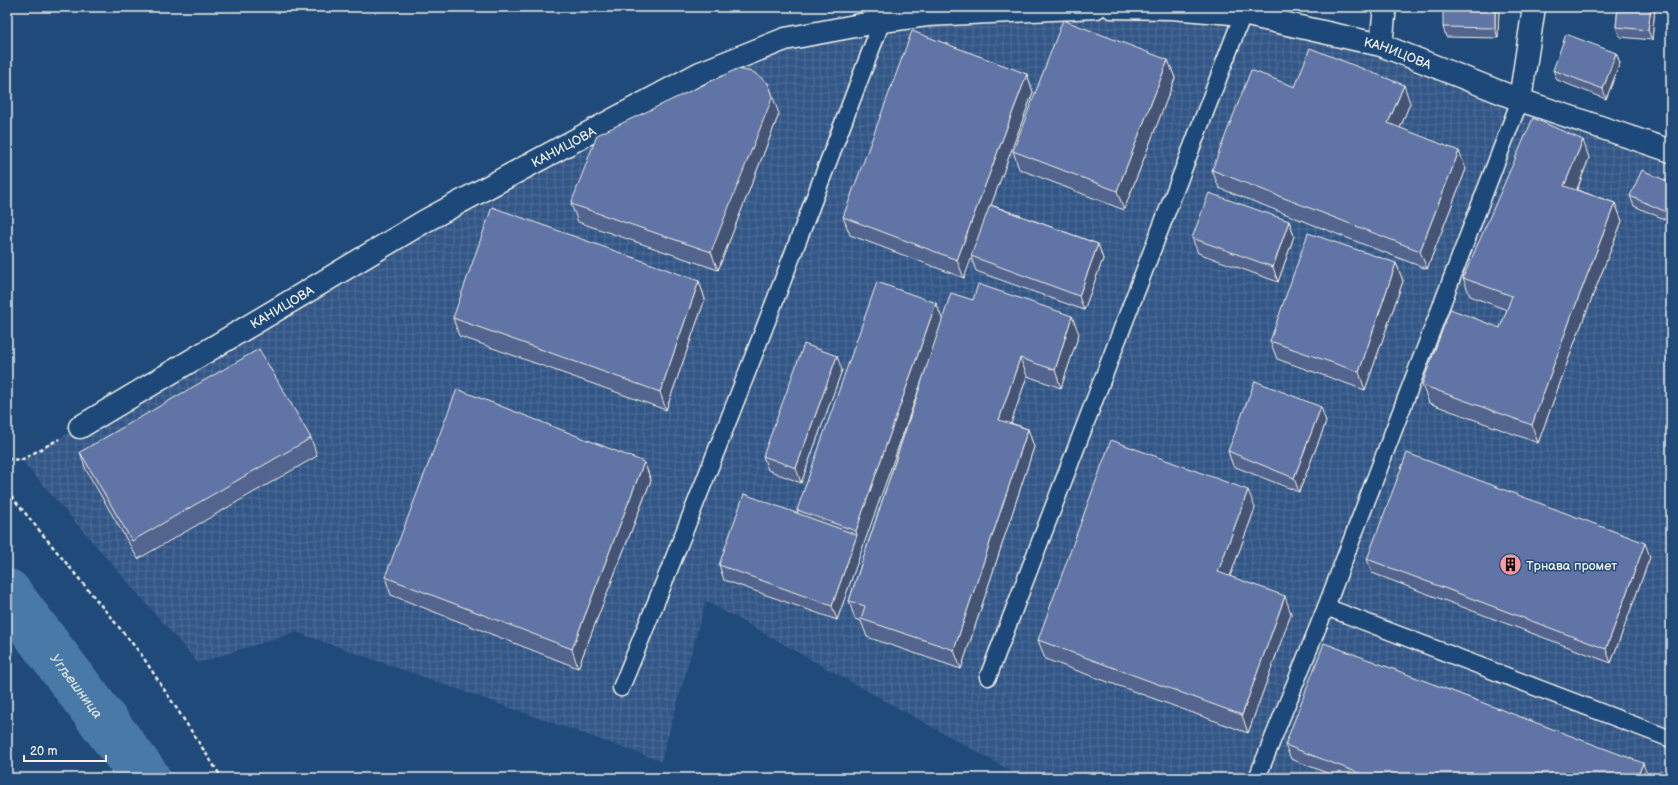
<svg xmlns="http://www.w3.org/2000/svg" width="1678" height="785" font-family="'Balsamiq Sans',sans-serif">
<defs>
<pattern id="industrial-grid" width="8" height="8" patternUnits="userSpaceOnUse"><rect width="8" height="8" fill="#335787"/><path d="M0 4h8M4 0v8" fill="none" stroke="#517098"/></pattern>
</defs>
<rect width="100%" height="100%" fill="#1f4a7a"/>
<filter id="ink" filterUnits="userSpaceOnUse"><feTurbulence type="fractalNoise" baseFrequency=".025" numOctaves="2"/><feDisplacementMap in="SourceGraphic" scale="8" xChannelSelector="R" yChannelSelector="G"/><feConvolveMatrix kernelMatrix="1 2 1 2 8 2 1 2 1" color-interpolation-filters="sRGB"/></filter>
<g filter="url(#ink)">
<path fill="url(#industrial-grid)" d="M1171,8L1381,45L1671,151V778H1024L706,601L661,761L296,632L198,663L21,460L700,73L882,21Z"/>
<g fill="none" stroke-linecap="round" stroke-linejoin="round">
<path stroke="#4979a6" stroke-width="49" id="s1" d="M7,593L146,778"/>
<defs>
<g id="lane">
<path d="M1326,607L1671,739"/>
<path d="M988,677L1243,14"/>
<path d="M621,688C712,467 797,244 882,21"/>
<path d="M1257,778L1326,607L1520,100"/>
</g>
<g id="street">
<path id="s2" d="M1112,7L1172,8L1243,14L1381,45L1520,100L1671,151"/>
<path d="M1381,45L1385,7"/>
<path d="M1520,100L1534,7"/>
<path id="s3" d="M80,427L425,221L700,73L785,39L882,21L927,15L1096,7"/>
</g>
</defs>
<use href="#lane" stroke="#f4f1e8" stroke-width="19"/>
<use href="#street" stroke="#f4f1e8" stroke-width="25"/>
<g stroke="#f4f1e8" stroke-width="2.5" stroke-dasharray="4 3" stroke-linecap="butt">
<path d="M7,459L21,460L59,439"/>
<path d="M7,491L141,654L222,778"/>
</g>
<use href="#lane" stroke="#1f4a7a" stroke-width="16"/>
<use href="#street" stroke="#1f4a7a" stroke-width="22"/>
</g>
<g fill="#53658e" stroke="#f4f1e8">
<path d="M1499,7L1498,38L1446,37L1443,27Z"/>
<path d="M1618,7H1655L1652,40L1620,37L1616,27Z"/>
<path d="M1616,53L1620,63L1606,99L1557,80L1553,70Z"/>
<path d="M1168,60L1175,78L1124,210L1019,169L1013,151Z"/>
<path d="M1027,74L1033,92L991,205L1098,244L1103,259L1084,310L976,271L971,257L964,278L850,235L843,217Z"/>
<path d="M1295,87L1410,103L1400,128L1466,169L1427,269L1219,188L1212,170Z"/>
<path d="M779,114L718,270L578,222L571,204Z"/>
<path d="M1589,158L1577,190L1615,203L1622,221L1577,336L1538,443L1429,403L1422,385L1500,328L1507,310L1470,296L1463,278Z"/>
<path d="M1671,183V222L1634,206L1630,196Z"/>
<path d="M1289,221L1294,236L1278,282L1198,253L1192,238Z"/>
<path d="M1396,263L1403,281L1365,390L1277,359L1270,341Z"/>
<path d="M699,281L705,299L666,410L459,336L453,318Z"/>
<path d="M936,303L942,320L1079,334L1061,388L1027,376L1011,423L1028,429L1034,447L961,669L867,637L861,621L855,619L849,601L927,365L837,620L724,580L719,565L798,514L797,510Z"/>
<path d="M842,370L801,483L768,470L763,456Z"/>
<path d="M1326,422L1299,492L1233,466L1228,451Z"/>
<path d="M311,438L317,456L138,559L86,470L80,452Z"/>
<path d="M644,462L651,480L578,668L391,595L385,577Z"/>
<path d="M1255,508L1230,576L1291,614L1248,733L1045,659L1038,640Z"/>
<path d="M1650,557L1611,663L1372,573L1367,559Z"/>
<path d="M1285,745L1648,778H1340L1291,759Z"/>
</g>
<g fill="#445274" stroke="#f4f1e8">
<path d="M1495,7H1499L1498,38L1495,28Z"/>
<path d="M1651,7H1655L1652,40L1648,30Z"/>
<path d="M1616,53L1620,63L1606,99L1603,89Z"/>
<path d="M1168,60L1175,78L1124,210L1117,191Z"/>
<path d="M1027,74L1033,92L964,278L957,260Z"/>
<path d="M768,83L779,114L718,270L711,252Z"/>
<path d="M1404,85L1410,103L1395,141L1388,123Z"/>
<path d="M1583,140L1589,158L1571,204L1564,186Z"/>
<path d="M1459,151L1466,169L1427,269L1420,251Z"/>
<path d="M1615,203L1622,221L1577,336L1538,443L1532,425L1571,317Z"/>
<path d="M1289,221L1294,236L1278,282L1273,267Z"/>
<path d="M1098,244L1103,259L1084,310L1079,296Z"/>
<path d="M1396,263L1403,281L1365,390L1359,372Z"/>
<path d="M699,281L705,299L666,410L660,392Z"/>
<path d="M936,303L943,321L837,620L832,606L857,535L856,531Z"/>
<path d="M1072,316L1079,334L1061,388L1055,370Z"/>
<path d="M837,356L842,370L801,483L796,468Z"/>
<path d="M1020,358L1027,376L1006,438L999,420Z"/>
<path d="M1321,407L1326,422L1299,492L1294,478Z"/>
<path d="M1028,429L1034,447L961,669L954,650Z"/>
<path d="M644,462L651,480L578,668L572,649Z"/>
<path d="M1248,490L1255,508L1225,590L1218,572Z"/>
<path d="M1645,543L1650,557L1611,663L1606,649Z"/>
<path d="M1285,596L1291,614L1248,733L1242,715Z"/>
<path d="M1643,763L1648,778H1637Z"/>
</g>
<g fill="#6175a5" stroke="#f4f1e8">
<path d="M1443,7H1495V28L1443,27Z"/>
<path d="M1618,7H1651L1648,30L1616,27Z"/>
<path d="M1063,20L1168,60L1117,191L1013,151Z"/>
<path d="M912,31L1027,74L957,260L843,217Z"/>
<path d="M1566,34L1616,53L1603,89L1553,70Z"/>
<path d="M1310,48L1404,85L1388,123L1459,151L1420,251L1212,170L1251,70L1295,87Z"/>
<path d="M737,69L753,72L768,83L773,96L711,252L571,204L597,135Z"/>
<path d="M1533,118L1583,140L1564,186L1615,203L1571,317L1532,425L1422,385L1450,309L1500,328L1512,296L1463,278Z"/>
<path d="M1642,170L1671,183V214L1630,196Z"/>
<path d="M1209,193L1289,221L1273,267L1192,238Z"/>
<path d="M990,205L1098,244L1079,296L971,256Z"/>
<path d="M492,207L699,281L660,392L453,318Z"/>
<path d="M1308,233L1396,263L1359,372L1270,341Z"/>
<path d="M877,282L936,303L856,531L797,510Z"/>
<path d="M978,284L1072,316L1055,370L1020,358L999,420L1028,429L954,650L861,619L865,606L849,601L951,293L973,300Z"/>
<path d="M804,344L837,356L796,468L763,456Z"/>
<path d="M259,349L311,438L132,541L80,452Z"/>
<path d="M1255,381L1321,407L1294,478L1228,451Z"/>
<path d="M457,389L644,462L572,649L385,577Z"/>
<path d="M1111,440L1248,490L1218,572L1285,596L1242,715L1038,640Z"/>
<path d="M1407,453L1645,543L1606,649L1367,559Z"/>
<path d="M744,494L857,535L832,606L719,565Z"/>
<path d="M1324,643L1643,763L1637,778H1372L1285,745Z"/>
<path d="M1661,771L1671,775V778H1659Z"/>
</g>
</g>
<defs>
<symbol id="building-disc" viewBox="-11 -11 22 22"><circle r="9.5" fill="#ff9aa2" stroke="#1f4a7a"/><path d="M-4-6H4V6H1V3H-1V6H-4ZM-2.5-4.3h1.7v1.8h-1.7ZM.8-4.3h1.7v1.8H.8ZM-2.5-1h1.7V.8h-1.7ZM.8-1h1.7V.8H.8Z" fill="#111"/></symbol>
</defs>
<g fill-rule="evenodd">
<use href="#building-disc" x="1498" y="552" width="25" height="25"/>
</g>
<g text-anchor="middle" stroke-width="3" stroke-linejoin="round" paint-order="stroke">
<g font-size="13" fill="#f4f1e8" stroke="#1f4a7a">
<text dy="5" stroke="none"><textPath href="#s2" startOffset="291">КАНИЦОВА</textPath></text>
<text dy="5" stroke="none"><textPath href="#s3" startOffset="559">КАНИЦОВА</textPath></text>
<text dy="5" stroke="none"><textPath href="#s3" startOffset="235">КАНИЦОВА</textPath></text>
</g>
<g font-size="13" fill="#f4f1e8" stroke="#1f4a7a" text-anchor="start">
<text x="1526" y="570">Трнава промет</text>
</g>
<g font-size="14" font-style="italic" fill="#dadfde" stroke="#1f4a7a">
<text dy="5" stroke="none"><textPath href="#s1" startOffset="116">Угљешница</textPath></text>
</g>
</g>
<rect width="1678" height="785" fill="none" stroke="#1f4a7a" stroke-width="24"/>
<rect x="12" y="12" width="1654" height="761" fill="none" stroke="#f4f1e8" stroke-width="1.5" filter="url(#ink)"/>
<path d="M24 755v6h82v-6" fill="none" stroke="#f4f1e8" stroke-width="2"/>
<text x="30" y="755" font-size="12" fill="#f4f1e8" stroke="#1f4a7a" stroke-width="3" paint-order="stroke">20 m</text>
</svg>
